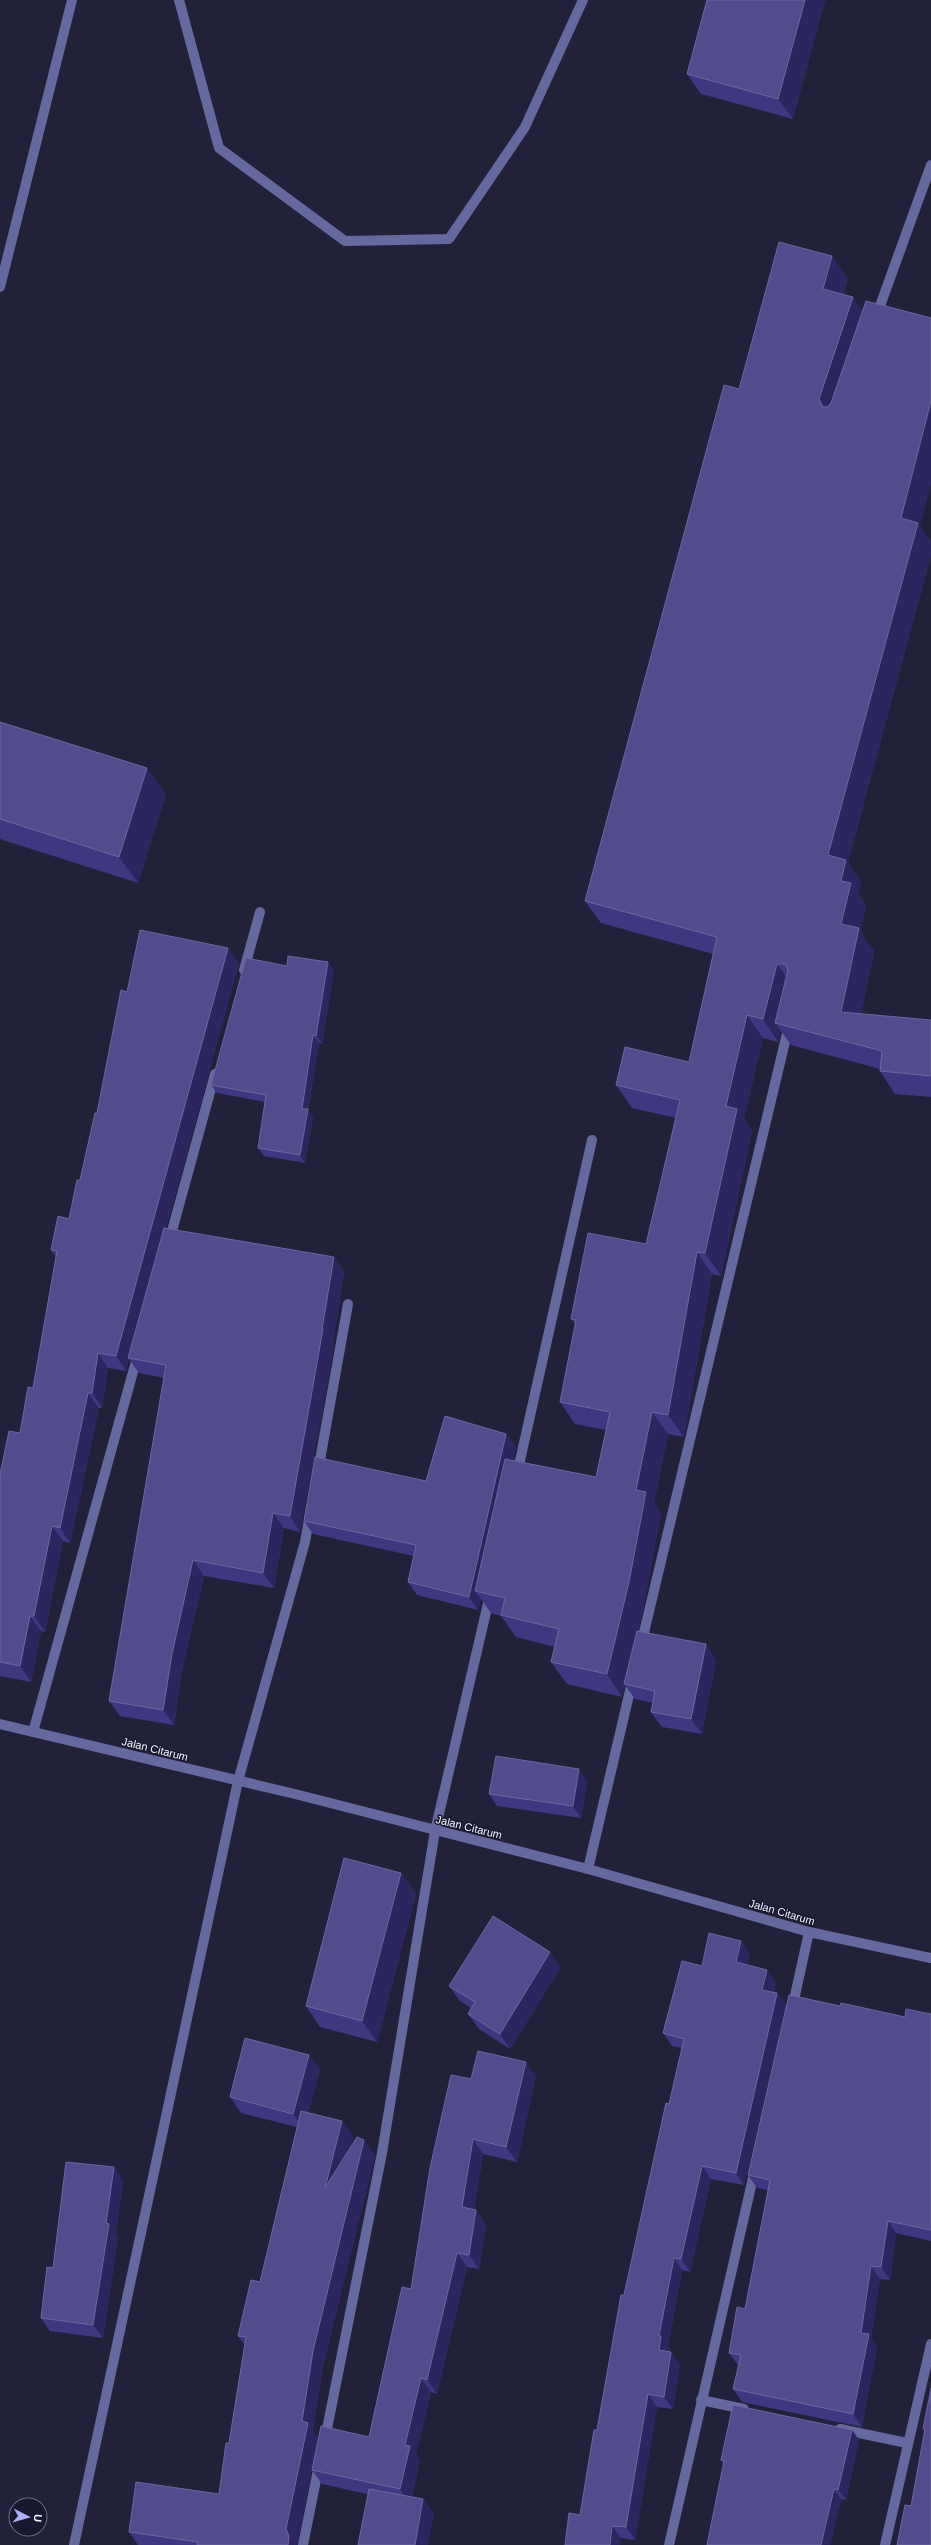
<svg xmlns="http://www.w3.org/2000/svg" width="931" height="2545" font-family="Helvetica,sans-serif">
<rect width="100%" height="100%" fill="#21213a"/>
<g fill="none" stroke-linecap="round" stroke-linejoin="round">
<g stroke="#66699e" stroke-width="10">
<path d="M179,0L219,148L345,241L449,239L525,127L583,0"/>
<path d="M0,287L72,0"/>
<path d="M876,317L931,165"/>
<path d="M244,970L260,912"/>
<path d="M169,1242L215,1074"/>
<path d="M318,1471L348,1304"/>
<path d="M517,1474L592,1140"/>
<path d="M641,1645L789,1025"/>
<path d="M0,1724L295,1794L588,1869L809,1932L931,1958"/>
<path d="M33,1732L138,1354"/>
<path d="M588,1869L633,1678"/>
<path d="M792,2009L809,1932"/>
<path d="M701,2400L744,2409"/>
<path d="M840,2429L907,2443"/>
<path d="M325,2439L382,2153L435,1831L490,1595"/>
<path d="M74,2545L238,1781L305,1542L310,1514"/>
<path d="M303,2545L319,2465"/>
<path d="M669,2545L755,2169"/>
<path d="M885,2545L931,2344"/>
</g>
</g>
<g fill="#3f3880">
<path d="M707,0H825L793,119L701,94L687,74Z"/>
<path d="M848,278L843,295L920,526L931,542V555L848,862L861,882L858,894L866,905L860,931L874,951L861,1014L931,1020V1097L895,1094L880,1071V1069L791,1045L781,1031L778,1042L763,1038L744,1119L752,1131L721,1276L712,1274L684,1437L668,1434L654,1503L661,1514L644,1604L638,1631L716,1660L702,1734L662,1727L651,1712L653,1703L635,1699L625,1685L622,1697L567,1684L551,1662L555,1647L516,1637L501,1616L491,1613L481,1599L478,1610L417,1595L408,1582L414,1556L313,1534L304,1521L426,1481L516,1447L513,1460L596,1477L606,1430L575,1424L560,1402L575,1324L571,1319L646,1244L676,1118L632,1108L616,1085L689,1062L713,954L601,923L585,901L739,389Z"/>
<path d="M0,722L166,794L138,883L0,839Z"/>
<path d="M239,963L166,1228L344,1272L333,1343L334,1345L300,1532L284,1528L274,1588L204,1576L182,1670L174,1725L120,1716L109,1701L164,1378L139,1373L129,1359L126,1371L108,1368L102,1408H99L70,1543L63,1541L45,1632L41,1631L31,1682L0,1676V1474L20,1433L33,1388L56,1257L51,1250L69,1219L80,1180L127,992Z"/>
<path d="M287,966L334,970L322,1044L319,1043L308,1111L313,1117L305,1163L264,1156L258,1148L265,1102L217,1093L211,1085Z"/>
<path d="M587,1781L581,1818L497,1806L489,1794Z"/>
<path d="M401,1873L416,1894L377,2042L320,2027L306,2006Z"/>
<path d="M741,1941L750,1953L747,1965L776,1982L774,1992L786,2005L744,2185L711,2179L690,2272L682,2270L668,2346L670,2349L669,2352L680,2365L673,2409L657,2407L635,2540L621,2538L580,2515L624,2295L669,2104L682,2048L672,2046L663,2033L702,1966Z"/>
<path d="M561,1967L510,2049L479,2029L468,2014L471,2008L460,2001L449,1986Z"/>
<path d="M840,2006L905,2017L931,2014V2241L896,2233L890,2280L880,2279L871,2338L877,2347L862,2427L742,2402L733,2389L739,2366L738,2365L729,2353L745,2309L768,2190L757,2188L748,2175Z"/>
<path d="M309,2055L320,2070L308,2113L353,2136L350,2148L375,2155L323,2366L313,2430L318,2438L297,2544V2545H138L129,2532L219,2494L229,2443L245,2345L238,2336L260,2282L297,2127L241,2113L230,2097Z"/>
<path d="M526,2062L536,2076L517,2162L483,2154L474,2210H476L486,2225L479,2269L467,2267L437,2394L431,2392L416,2455L420,2460L412,2497L423,2499L434,2514L367,2494L322,2484L312,2470L369,2437L471,2079Z"/>
<path d="M114,2167L123,2181L116,2233L118,2237L103,2338L50,2331L41,2318L53,2268Z"/>
<path d="M852,2430L859,2440L846,2500L841,2499L830,2545H707L724,2465L721,2460Z"/>
</g>
<g fill="#2b265e">
<path d="M805,0H825L793,119L778,99Z"/>
<path d="M832,256L848,278L839,312L823,289Z"/>
<path d="M853,297L869,320L835,421L823,407L819,399Z"/>
<path d="M931,401V484L920,526L931,542V555L848,862L861,882L858,894L866,905L860,931L874,951L857,1034L841,1012V881L828,855L901,518Z"/>
<path d="M147,768L166,794L138,883L119,857Z"/>
<path d="M228,948L239,963L130,1358H128L129,1359L126,1371L116,1356Z"/>
<path d="M328,962L334,970L322,1044L316,1036Z"/>
<path d="M777,964L793,986L775,1023L781,1031L778,1042L763,1019Z"/>
<path d="M747,1015L763,1038L744,1119L752,1131L721,1276L705,1253L726,1106Z"/>
<path d="M313,1035L319,1043L308,1111L313,1117L305,1163L300,1155L302,1109Z"/>
<path d="M697,1252L712,1274L684,1437L668,1415Z"/>
<path d="M334,1257L344,1272L333,1343L334,1345L300,1532L290,1516Z"/>
<path d="M98,1353L108,1368L102,1408L92,1393Z"/>
<path d="M88,1393L99,1408L70,1543L60,1528Z"/>
<path d="M652,1412L668,1434L654,1503L661,1514L644,1604L625,1684H624L625,1685L622,1697L607,1674L636,1490Z"/>
<path d="M506,1434L516,1447L482,1593L475,1591L481,1599L478,1610L469,1597Z"/>
<path d="M273,1513L284,1528L274,1588L263,1573Z"/>
<path d="M52,1526L63,1541L45,1632L34,1616Z"/>
<path d="M193,1560L204,1576L182,1670L174,1725L163,1710L172,1654Z"/>
<path d="M30,1616L41,1631L31,1682L20,1666Z"/>
<path d="M706,1644L716,1660L702,1734L691,1719Z"/>
<path d="M579,1769L587,1781L581,1818L573,1806Z"/>
<path d="M401,1873L416,1894L377,2042L362,2021Z"/>
<path d="M741,1941L750,1953L744,1974L736,1962Z"/>
<path d="M550,1952L561,1967L510,2049L500,2034Z"/>
<path d="M767,1970L776,1982L771,2002L762,1990Z"/>
<path d="M777,1993L786,2005L744,2185L736,2173Z"/>
<path d="M309,2055L320,2070L304,2129L293,2114Z"/>
<path d="M526,2062L536,2076L517,2162L506,2147Z"/>
<path d="M342,2121L353,2136L335,2203L325,2188Z"/>
<path d="M473,2139L483,2154L472,2222L462,2207Z"/>
<path d="M364,2140L375,2155L323,2366L313,2430L318,2438L297,2544V2545H288L286,2529L302,2421L313,2351Z"/>
<path d="M702,2166L711,2179L690,2272L681,2259Z"/>
<path d="M114,2167L123,2181L116,2233L118,2237L103,2338L93,2325Z"/>
<path d="M476,2210L486,2225L479,2269L469,2255Z"/>
<path d="M888,2221L896,2233L890,2280L881,2267Z"/>
<path d="M457,2253L467,2267L437,2394L427,2380Z"/>
<path d="M674,2258L682,2270L668,2346L670,2349L668,2363L659,2350V2336Z"/>
<path d="M871,2266L880,2279L871,2338L877,2347L862,2427L853,2414L861,2333Z"/>
<path d="M671,2352L680,2365L673,2409L664,2397Z"/>
<path d="M421,2378L431,2392L416,2455L420,2460L410,2504L400,2489L405,2445Z"/>
<path d="M648,2394L657,2407L635,2540L626,2527Z"/>
<path d="M852,2430L859,2440L846,2500L838,2490Z"/>
<path d="M834,2489L841,2499L830,2545H821Z"/>
<path d="M423,2499L434,2514L428,2545H415Z"/>
<path d="M612,2526L621,2538L620,2545H610Z"/>
</g>
<g fill="#524c8d" stroke="#6b679f">
<path d="M707,0H805L778,99L687,74Z"/>
<path d="M779,242L832,256L823,289L853,297L819,399L823,407H827L831,403L866,301L931,318V401L901,518L918,523L828,855L846,860L841,881L851,883L841,924L859,928L841,1012L931,1020V1076L880,1071L882,1051L775,1023L788,970L785,964H777L763,1019L747,1015L726,1106L737,1109L705,1253L697,1252L668,1415L652,1412L636,1490L646,1492L629,1582L607,1674L551,1662L559,1629L501,1615L505,1598L475,1591L505,1459L596,1477L610,1412L560,1402L576,1320L571,1319L588,1233L646,1244L680,1100L616,1085L625,1047L689,1062L717,937L585,901L724,385L739,389Z"/>
<path d="M0,722L147,768L119,857L0,819Z"/>
<path d="M140,930L228,948L116,1356L98,1353L92,1393H88L60,1528L52,1526L34,1616H30L20,1666L0,1662V1474L9,1431L20,1433L28,1387L33,1388L57,1251L51,1250L58,1216L69,1219L77,1180H80L95,1113H97L121,990L127,992Z"/>
<path d="M288,956L328,962L316,1036L313,1035L302,1109H308L300,1155L258,1148L266,1095L211,1085L246,958L287,966Z"/>
<path d="M164,1228L334,1257L322,1329H323L290,1516L273,1513L263,1573L193,1560L172,1654L163,1710L109,1701L166,1365L128,1358Z"/>
<path d="M445,1416L506,1434L469,1597L408,1582L416,1545L304,1521L315,1457L426,1481Z"/>
<path d="M637,1631L706,1644L691,1719L651,1712L655,1691L624,1684Z"/>
<path d="M496,1756L579,1769L573,1806L489,1794Z"/>
<path d="M344,1858L401,1873L362,2021L306,2006Z"/>
<path d="M493,1916L550,1952L500,2034L468,2014L475,2002L449,1986Z"/>
<path d="M709,1933L741,1941L736,1962L767,1970L762,1990L777,1993L736,2173L702,2166L681,2259L674,2258L659,2336H661L659,2350L671,2352L664,2397L648,2394L626,2527L612,2526L610,2545H565L569,2513L580,2515L594,2430H597L621,2295H624L666,2103L669,2104L684,2039L663,2033L682,1961L702,1966Z"/>
<path d="M789,1995L840,2006L841,2003L905,2017L906,2009L931,2014V2230L888,2221L881,2267L871,2266L861,2333L869,2334L853,2414L733,2389L741,2355L729,2353L737,2307L745,2309L770,2180L748,2175Z"/>
<path d="M245,2038L309,2055L293,2114L230,2097Z"/>
<path d="M478,2051L526,2062L506,2147L473,2139L462,2207L476,2210L469,2255L457,2253L427,2380L421,2378L405,2445L410,2446L400,2489L312,2470L321,2426L369,2437L402,2287L411,2289L430,2168L451,2075L471,2079Z"/>
<path d="M301,2111L342,2121L325,2188L357,2137L364,2140L313,2351L302,2421L308,2423L286,2529L289,2536L288,2545H197L198,2542L129,2532L136,2482L219,2494L226,2443H229L246,2337L238,2336L251,2280L260,2282Z"/>
<path d="M66,2162L114,2167L106,2223L109,2224L93,2325L41,2318L47,2267L53,2268Z"/>
<path d="M931,2388V2545H897L905,2505L911,2506L925,2429H923Z"/>
<path d="M733,2405L852,2430L838,2490L834,2489L821,2545H707L724,2461L721,2460Z"/>
<path d="M369,2489L423,2499L415,2545H358Z"/>
</g>
<g text-anchor="middle" stroke-width="3" stroke-linejoin="round" paint-order="stroke">
<g font-size="11" fill="#f3f4fe" stroke="#181830">
<text transform="translate(155 1749) rotate(14)" y="4">Jalan Citarum</text>
<text transform="translate(469 1827) rotate(14)" y="4">Jalan Citarum</text>
<text transform="translate(782 1912) rotate(16)" y="4">Jalan Citarum</text>
</g>
</g>
<g transform="translate(28 2517) rotate(96)"><circle r="19" fill="#181830" stroke="#707082"/>
<path d="M0-3L7 15L0 10L-7 15Z" fill="#acaffb"/>
<text y="-6" font-size="11" font-weight="bold" text-anchor="middle" fill="#f3f4fe">U</text>
</g>
</svg>
